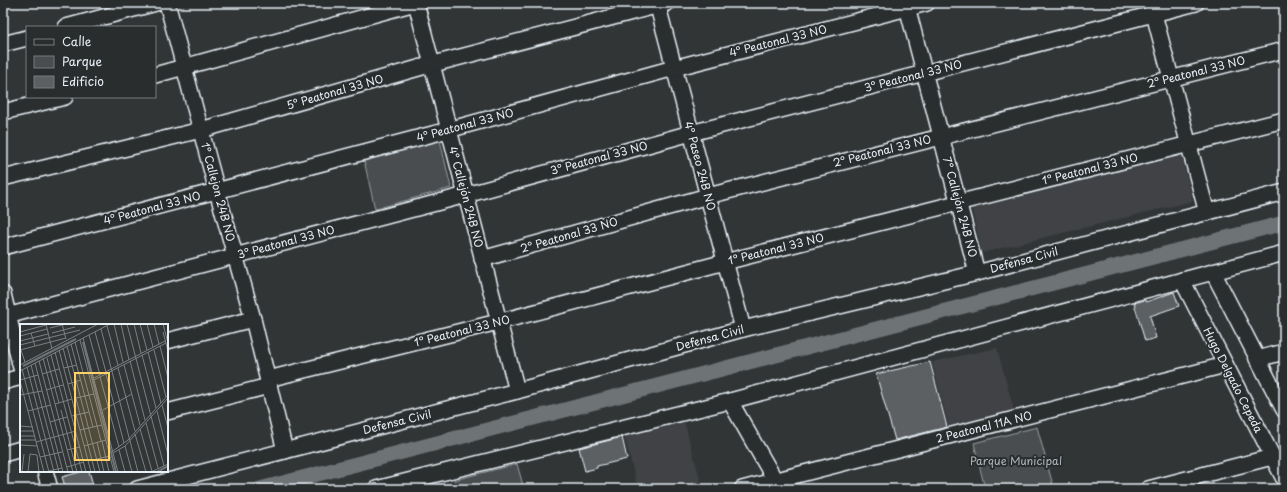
<svg xmlns="http://www.w3.org/2000/svg" width="1287" height="492" font-family="'Playpen Sans',sans-serif">
<rect width="100%" height="100%" fill="#323536"/>
<filter id="ink" filterUnits="userSpaceOnUse"><feTurbulence type="fractalNoise" baseFrequency=".025" numOctaves="2"/><feDisplacementMap in="SourceGraphic" scale="8" xChannelSelector="R" yChannelSelector="G"/><feConvolveMatrix kernelMatrix="1 2 1 2 8 2 1 2 1" color-interpolation-filters="sRGB"/></filter>
<g filter="url(#ink)">
<g fill="#3f4244">
<path d="M1180,149L1193,201L982,253L970,202Z"/>
<path d="M997,348L1015,414L950,431L932,362Z"/>
<path d="M683,417L703,489H638L623,431Z"/>
</g>
<g fill="#494d4f" stroke="#989fa4">
<path d="M439,136L451,188L375,209L363,156Z"/>
<path d="M1037,427L1054,489H985L974,443Z"/>
<path d="M517,464L524,489H456L454,480Z"/>
</g>
<g fill="none" stroke-linecap="round" stroke-linejoin="round">
<path stroke="#6e7376" stroke-width="15" d="M260,489L1284,223"/>
</g>
<g fill="#5c6063" stroke="#e8f1f8">
<path d="M1174,292L1179,306L1150,316L1156,338L1145,341L1134,303L1145,300L1146,302Z"/>
<path d="M930,362L947,427L895,440L876,374Z"/>
<path d="M622,437L627,459L597,466V468L585,471L579,448Z"/>
<path d="M84,471H89L93,485L80,489H66L62,477Z"/>
</g>
<g fill="none" stroke-linecap="round" stroke-linejoin="round">
<defs>
<g id="minor">
<path d="M167,3L217,191L253,319L285,451"/>
<path d="M416,3L517,391"/>
<path d="M657,3L743,329"/>
<path d="M906,3L977,273"/>
<path d="M1151,3L1207,213"/>
<path d="M66,27L156,3"/>
<path d="M3,44L27,38"/>
<path d="M155,75L415,3"/>
<path d="M3,112L65,97"/>
<path d="M3,178L201,130L422,67L667,3"/>
<path d="M3,247L448,130L674,68L927,3"/>
<path d="M482,259L708,196L1284,50"/>
<path d="M1213,272L1284,410"/>
<path d="M1182,280L1284,479"/>
<path d="M3,294L21,368"/>
<path d="M3,317L466,195L691,133L1196,3"/>
<path d="M167,341L253,319"/>
<path d="M1257,359L1284,352"/>
<path d="M268,379L498,322L725,262L1284,120"/>
<path d="M3,382L21,377"/>
<path d="M730,401L780,489"/>
<path d="M167,412L269,386"/>
<path d="M3,454L21,449"/>
<path d="M45,471L50,489"/>
<path d="M137,489L517,391L739,330L977,273L1284,192"/>
<path d="M376,489L730,401L1284,253"/>
<path d="M742,489L1225,365"/>
<path d="M1148,489L1272,457"/>
</g>
</defs>
<use href="#minor" stroke="#e8f1f8" stroke-width="18"/>
<use href="#minor" stroke="#2a2d2e" stroke-width="15"/>
</g>
</g>
<g text-anchor="middle" stroke-width="4" stroke-linejoin="round" paint-order="stroke">
<g font-size="11" fill="#e8f1f8" stroke="#2a2d2e">
<text transform="translate(778 41) rotate(-14)" y="4">4° Peatonal 33 NO</text>
<text transform="translate(1196 72) rotate(-14)" y="4">2° Peatonal 33 NO</text>
<text transform="translate(913 76) rotate(-14)" y="4">3° Peatonal 33 NO</text>
<text transform="translate(335 92) rotate(-16)" y="4">5° Peatonal 33 NO</text>
<text transform="translate(465 125) rotate(-15)" y="4">4° Peatonal 33 NO</text>
<text transform="translate(882 151) rotate(-14)" y="4">2° Peatonal 33 NO</text>
<text transform="translate(599 158) rotate(-15)" y="4">3° Peatonal 33 NO</text>
<text transform="translate(700 166) rotate(75)" y="4">4° Paseo 24B NO</text>
<text transform="translate(1090 169) rotate(-14)" y="4">1° Peatonal 33 NO</text>
<text transform="translate(218 192) rotate(75)" y="4">1° Callejon 24B NO</text>
<text transform="translate(466 197) rotate(75)" y="4">4° Callejón 24B NO</text>
<text transform="translate(960 207) rotate(75)" y="4">7° Callejón 24B NO</text>
<text transform="translate(152 208) rotate(-15)" y="4">4° Peatonal 33 NO</text>
<text transform="translate(569 235) rotate(-16)" y="4">2° Peatonal 33 NO</text>
<text transform="translate(286 242) rotate(-15)" y="4">3° Peatonal 33 NO</text>
<text transform="translate(776 249) rotate(-14)" y="4">1° Peatonal 33 NO</text>
<text transform="translate(1024 260) rotate(-15)" y="4">Defensa Civil</text>
<text transform="translate(462 331) rotate(-14)" y="4">1° Peatonal 33 NO</text>
<text transform="translate(710 338) rotate(-15)" y="4">Defensa Civil</text>
<text transform="translate(1233 380) rotate(63)" y="4">Hugo Delgado Cepeda</text>
<text transform="translate(397 422) rotate(-14)" y="4">Defensa Civil</text>
<text transform="translate(984 427) rotate(-14)" y="4">2 Peatonal 11A NO</text>
</g>
<g font-size="11" fill="#b0b8bd" stroke="#2a2d2e">
<text x="1016" y="465">Parque Municipal</text>
</g>
</g>
<g transform="translate(20 324)">
<rect width="148" height="148" fill="#323536"/>
<path fill="none" stroke="#6e7376" stroke-width="2" d="M63,18L96,148M3,42L56,15M137,148L148,142"/>
<path fill="none" stroke="#7b8084" stroke-width="1" d="M26,0L32,25M42,0L46,15M94,0L103,38M101,0L109,36M107,0L144,142M114,0L121,29M120,0L127,26M127,0L133,23M134,0L139,20M143,0L148,19M87,2L98,41M30,4L46,0M81,5L118,148M0,8L26,1M75,8L86,48M143,8L148,27M11,9L15,22M32,9L55,3M69,11L80,51M0,12L27,5M63,14L98,148M60,16L94,148M0,17L28,10M55,18L81,117M51,20L73,103M0,21L60,6M47,22L80,148M140,22L148,54M43,24L75,148M0,26L46,14M1,26L5,38M39,26L71,148M134,26L146,73M35,28L66,148M128,28L141,79M31,31L62,148M122,31L136,84M23,34L53,148M27,34L39,79M19,37L48,148M110,37L125,96M15,39L43,148M0,41L78,0M11,41L39,148M104,41L120,101M7,43L34,148M44,44L57,41M98,44L115,107M2,45L29,148M0,47L90,0M22,50L39,45M86,50L104,119M80,53L99,123M74,54L145,17M0,56L18,51M74,56L146,19M0,57L24,148M48,60L61,56M26,66L43,61M0,71L22,67M56,74L74,70M35,80L52,75M142,81L148,104M41,86L57,148M83,86L112,70M8,87L31,81M137,87L148,131M52,92L69,88M30,98L47,93M126,99L138,144M0,102L13,103M120,105L132,147M60,106L82,101M0,107H14M115,110L126,148M0,112H15M0,116H16M82,117L89,148M16,118L56,107M77,118L84,148M0,121L17,122M64,122L86,116M105,122L112,148M47,126L60,123M99,126L105,148M93,127L108,116L148,71M93,129L105,122L148,74M20,133L42,128M68,137L90,132M47,143L64,138M29,147L42,144M2,148L4,130M8,148L10,130L17,131L19,148M131,148L148,140"/>
<path fill="#ffd166" fill-opacity="0.15" stroke="#ffd166" stroke-width="2" d="M55,49H89V136H55Z"/>
<rect width="148" height="148" fill="none" stroke="#e8f1f8" stroke-width="2"/>
</g>
<rect width="1287" height="492" fill="none" stroke="#2a2d2e" stroke-width="16"/>
<rect x="8" y="8" width="1271" height="476" fill="none" stroke="#e8f1f8" stroke-width="1.5" filter="url(#ink)"/>
<rect x="26" y="26" width="130" height="72" fill="#2a2d2e" stroke="#767b7f"/>
<rect x="34" y="39" width="20" height="6" fill="#2a2d2e" stroke="#767b7f"/>
<text x="62" y="46" font-size="12" fill="#e8f1f8">Calle</text>
<rect x="34" y="56" width="20" height="12" fill="#494d4f" stroke="#767b7f"/>
<text x="62" y="66" font-size="12" fill="#e8f1f8">Parque</text>
<rect x="34" y="76" width="20" height="12" fill="#5c6063" stroke="#767b7f"/>
<text x="62" y="86" font-size="12" fill="#e8f1f8">Edificio</text>
</svg>
